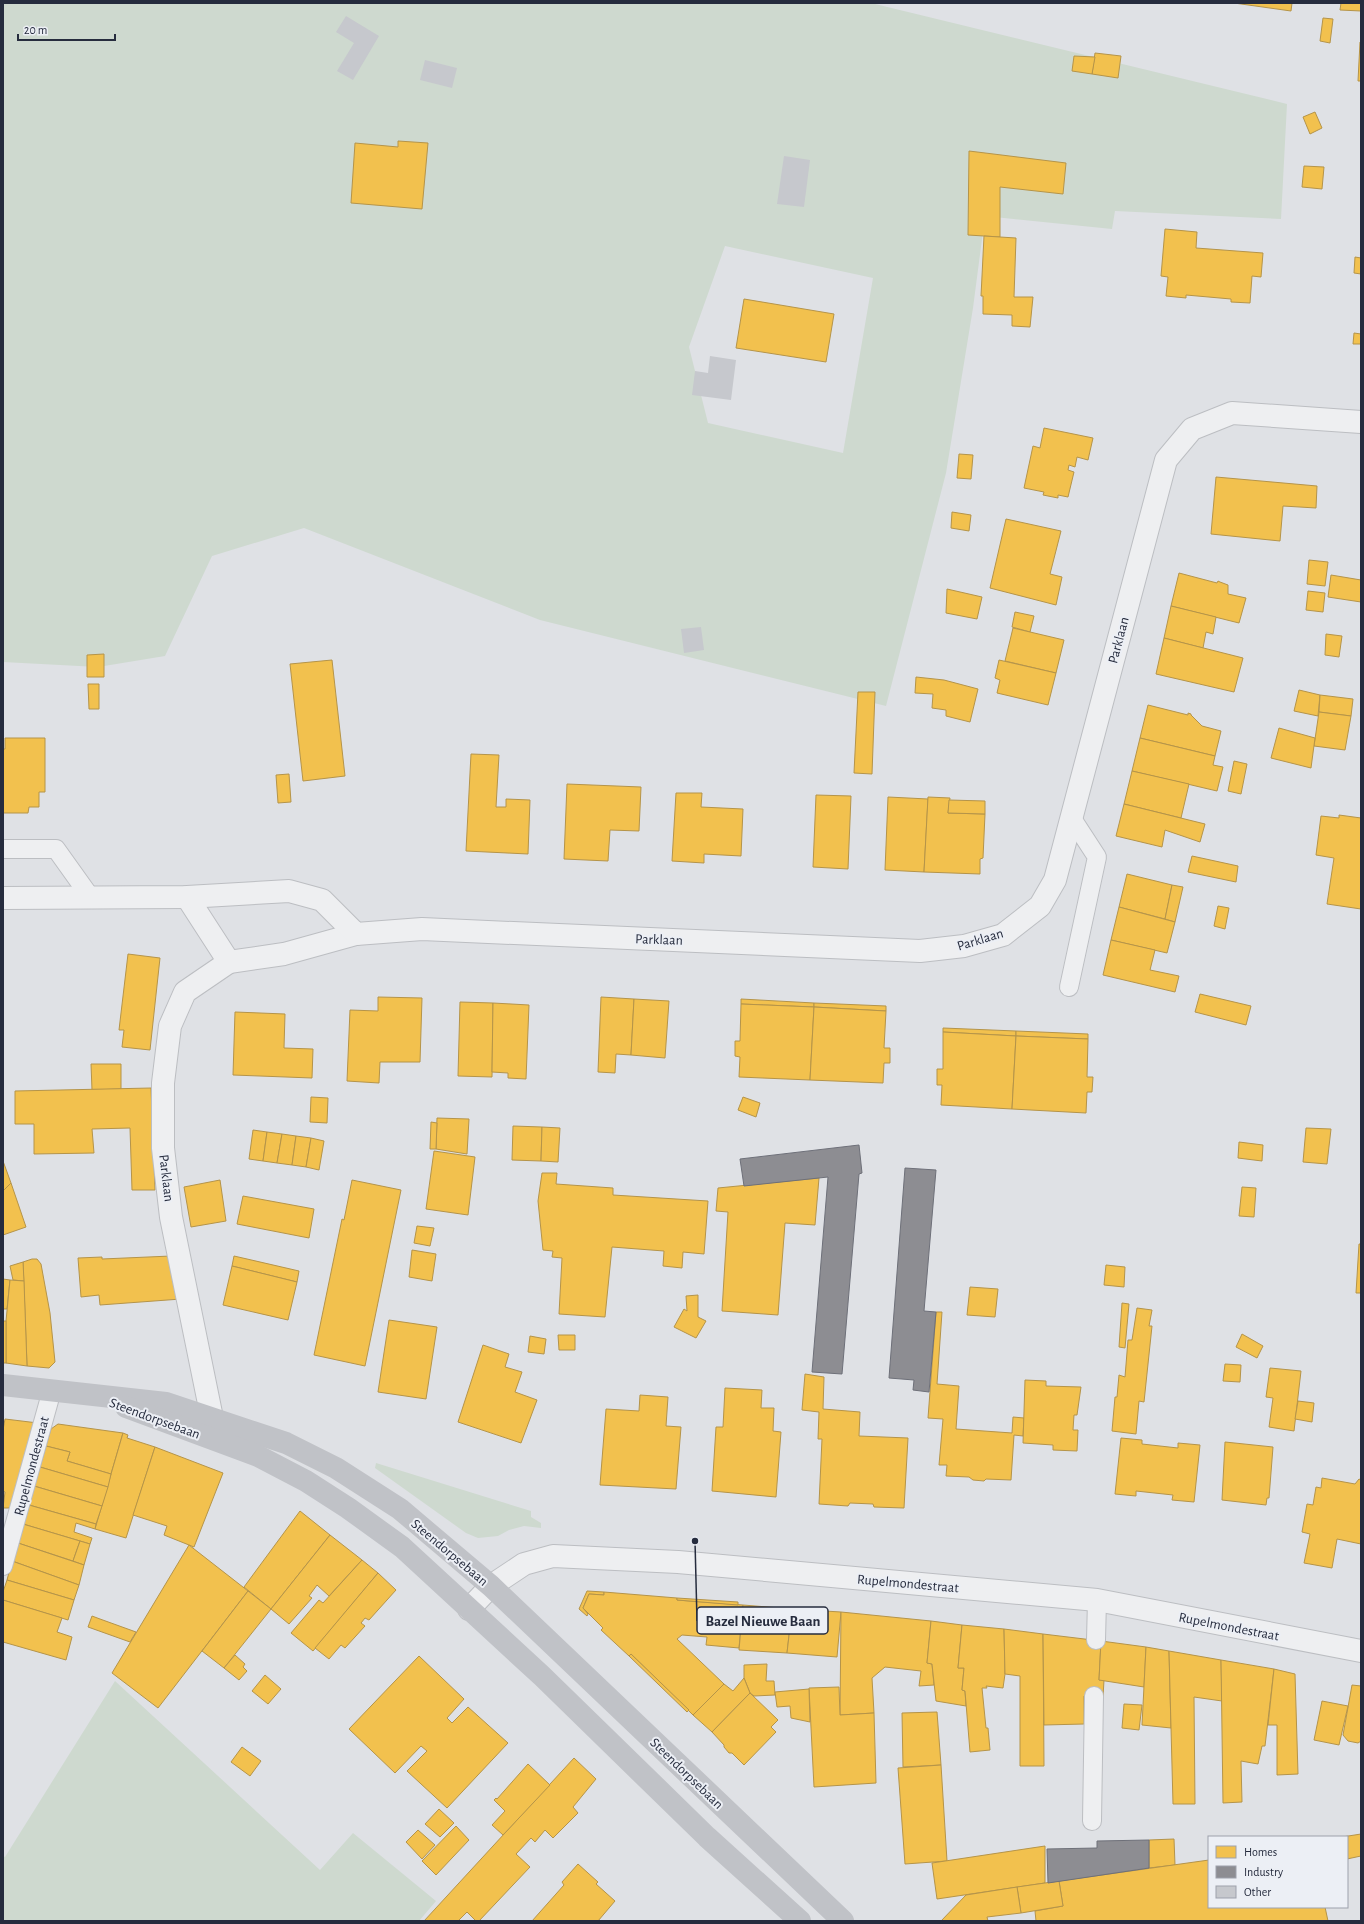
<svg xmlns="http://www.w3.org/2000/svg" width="1364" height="1924" font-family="'Alegreya Sans',sans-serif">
<rect width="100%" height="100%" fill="#dfe1e5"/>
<g fill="#ced9cf" fill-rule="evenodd">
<path d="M3,3H871L1287,104L1281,219L1115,211L1112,229L985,216L973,308L946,473L886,706L540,620L304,528L212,556L165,656L98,667L3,662ZM725,246L873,278L843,453L708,423L689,347Z"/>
<path d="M376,1463L531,1511V1517L541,1523V1528L524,1526L509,1530L498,1536L478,1538L466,1533L375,1468Z"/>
<path d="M115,1681L320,1870L353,1833L436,1901L419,1921H3V1856L5,1857Z"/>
</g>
<g fill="#f2c14e" stroke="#b59449">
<path d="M1234,3H1292L1291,11Z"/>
<path d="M1341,3H1361V11L1340,10Z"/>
<path d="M1323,18L1333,19L1330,43L1320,41Z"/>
<path d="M1360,42H1361V81H1358Z"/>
<path d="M1095,53L1121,56L1118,78L1092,74Z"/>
<path d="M1074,56L1095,57L1092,74L1072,71Z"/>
<path d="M1315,112L1322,128L1310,134L1303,117Z"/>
<path d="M398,141L428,143L422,209L351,203L355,143L398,147Z"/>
<path d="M969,151L1066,163L1063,194L1000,187V237L968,235Z"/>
<path d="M1304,166L1324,167L1322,189L1302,187Z"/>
<path d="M1165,229L1197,232L1196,248L1263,253L1261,277L1252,276L1250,303L1231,302V299L1186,295V298L1166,296L1168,277L1161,276Z"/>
<path d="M984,236L1016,238L1014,297H1033L1030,327L1012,326V315L983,314V296H981Z"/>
<path d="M1355,257L1361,258V274L1354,273Z"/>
<path d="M744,299L834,314L826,362L736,348Z"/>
<path d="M1354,333L1361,334V344H1353Z"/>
<path d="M1044,428L1093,438L1088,460L1077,457L1075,467L1069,465L1068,470L1074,472L1068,497L1058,495V498L1043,495L1044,492L1024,488L1033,446L1040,448Z"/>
<path d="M959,454L973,455L971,479L957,478Z"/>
<path d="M1216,477L1317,486L1316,508L1283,506L1280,541L1211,534Z"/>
<path d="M952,512L971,515L969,531L951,528Z"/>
<path d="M1006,519L1061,531L1050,574L1062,577L1056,605L990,588Z"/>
<path d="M1309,560L1328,562L1325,586L1307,584Z"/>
<path d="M1179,573L1217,583L1218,581L1220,582L1228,585V594L1246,598L1239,623L1171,606Z"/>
<path d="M1331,575L1361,580V602L1328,597Z"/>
<path d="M947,589L982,597L977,619L946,613Z"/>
<path d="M1308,591L1325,593L1323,612L1306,610Z"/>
<path d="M1171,606L1216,617L1213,634L1206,632L1203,648L1164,638Z"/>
<path d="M1015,612L1034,616L1030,632L1012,627Z"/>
<path d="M1013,628L1064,640L1056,673L1005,661Z"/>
<path d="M1326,634L1342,636L1339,657L1325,655Z"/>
<path d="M1164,638L1243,658L1234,692L1156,674Z"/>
<path d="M104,654V677H87V655Z"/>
<path d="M332,660L345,776L303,781L290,664Z"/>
<path d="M999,660L1056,673L1048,705L997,693L1000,680L995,678Z"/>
<path d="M916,677L944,680L978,689L970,722L946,716V710L932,708L933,694L915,693Z"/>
<path d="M88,684H99V709H89Z"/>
<path d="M1299,690L1320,695L1318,716L1294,711Z"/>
<path d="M858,692H875L872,774L854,773Z"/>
<path d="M1320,695L1353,699L1351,716L1319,712Z"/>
<path d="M1148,705L1188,715V713L1191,714V715L1202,726L1221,731L1215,756L1140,738Z"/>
<path d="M1319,712L1351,716L1345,750L1314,746Z"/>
<path d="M1279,728L1315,738L1311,768L1271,758Z"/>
<path d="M5,738H45V792H39V807H29L28,813H3V749H5Z"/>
<path d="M1140,738L1215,756L1213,765L1223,767L1217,791L1132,771Z"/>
<path d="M471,754L499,755L496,807H506V799L530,800L528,854L466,851Z"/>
<path d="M1234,761L1247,764L1241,794L1228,791Z"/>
<path d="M1132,771L1189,784L1181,818L1124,804Z"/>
<path d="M289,774L291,802L278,803L276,775Z"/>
<path d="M567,784L641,787L639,831L610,830L608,861L564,859Z"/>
<path d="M676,793H702L701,807L743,809L741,856L704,854V863L672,861Z"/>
<path d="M816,795L851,796L848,869L813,867Z"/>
<path d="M888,797L928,799L924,872L885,870Z"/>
<path d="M928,797L950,798L948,813L985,814L983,858L980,859V874L924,872Z"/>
<path d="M949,800L985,801V814L948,813Z"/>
<path d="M1124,804L1205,824L1200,842L1165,830L1162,847L1116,836Z"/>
<path d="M1339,815L1361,818V909L1327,904L1334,858L1316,855L1321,816L1339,818Z"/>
<path d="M1192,856L1238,866L1236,882L1188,872Z"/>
<path d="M1127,874L1172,885L1165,919L1119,907Z"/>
<path d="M1172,885L1183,887L1175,922L1165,919Z"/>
<path d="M1218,906L1229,908L1225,929L1214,926Z"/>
<path d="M1119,907L1175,922L1167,953L1111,940Z"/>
<path d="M1111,940L1155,950L1150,970L1179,976L1175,992L1103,975Z"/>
<path d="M128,954L160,958L150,1050L122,1047L124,1030H119Z"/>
<path d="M1200,994L1251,1006L1246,1025L1195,1012Z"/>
<path d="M378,997L422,998L420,1062H380L379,1083L347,1081L350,1010L378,1011Z"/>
<path d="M601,997L634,999L631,1055L616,1054L615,1073L598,1072Z"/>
<path d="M634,999L669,1001L665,1058L631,1055Z"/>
<path d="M741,999L814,1003V1007L741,1004Z"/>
<path d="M460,1002L493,1003L492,1077L458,1076Z"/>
<path d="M493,1003L529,1005L526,1079L508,1078V1073L492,1072Z"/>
<path d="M814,1003L886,1006V1011L814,1007Z"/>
<path d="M741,1004L814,1007L810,1080L739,1077L740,1057L735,1056V1041H740Z"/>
<path d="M814,1007L886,1011L884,1048H890V1063H884L883,1083L810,1080Z"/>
<path d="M235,1012L285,1014L284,1048L313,1049L312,1078L233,1075Z"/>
<path d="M943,1028L1016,1031V1036L943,1032Z"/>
<path d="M1016,1031L1088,1034V1039L1016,1036Z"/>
<path d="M943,1032L1016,1036L1012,1109L941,1105L942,1085H937V1069H943Z"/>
<path d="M1016,1036L1088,1039L1087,1077H1093L1092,1092H1087L1086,1113L1012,1109Z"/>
<path d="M91,1064H121V1089L92,1090Z"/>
<path d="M151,1088L155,1190H132L130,1128L92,1129L94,1153L34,1154V1124H15V1091Z"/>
<path d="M311,1097L328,1098L327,1123L310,1122Z"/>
<path d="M743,1097L760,1103L756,1117L738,1110Z"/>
<path d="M437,1118L469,1119L467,1154L436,1149Z"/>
<path d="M431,1122L437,1123L436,1149H430Z"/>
<path d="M513,1126L542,1127L541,1161L512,1160Z"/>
<path d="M542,1127L560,1128L558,1162L541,1161Z"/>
<path d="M1306,1128L1331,1129L1327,1164L1303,1162Z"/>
<path d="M253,1130L267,1132L263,1161L249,1159Z"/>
<path d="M267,1132L282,1134L277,1163L263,1161Z"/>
<path d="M282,1134L296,1136L292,1165L277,1163Z"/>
<path d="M296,1136L311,1138L306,1167L292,1165Z"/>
<path d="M311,1138L324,1141L319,1170L306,1167Z"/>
<path d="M1239,1142L1263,1145L1262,1161L1238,1158Z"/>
<path d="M434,1151L475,1157L468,1215L426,1209Z"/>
<path d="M3,1161L11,1183L3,1191Z"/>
<path d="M542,1173H557L556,1184L613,1188V1195L708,1201L704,1254L683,1252L682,1268L663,1266L664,1251L612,1247L605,1317L559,1314L562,1258L552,1257L553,1251L543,1250L538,1201Z"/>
<path d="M819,1178L815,1225L785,1223L778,1315L722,1311L728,1212L716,1211L718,1188Z"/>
<path d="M220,1180L226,1221L191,1227L184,1187Z"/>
<path d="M352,1180L401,1190L365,1366L314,1355L342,1219L344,1220Z"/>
<path d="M11,1183L26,1227L3,1235V1191Z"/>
<path d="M1242,1187L1256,1188L1254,1217L1239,1216Z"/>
<path d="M243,1196L314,1209L309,1238L237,1224Z"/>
<path d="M417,1226L434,1228L430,1246L414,1243Z"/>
<path d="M1359,1244H1361V1293H1356Z"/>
<path d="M412,1250L436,1254L432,1281L409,1277Z"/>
<path d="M171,1256L181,1299L100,1305L99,1295L81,1297L78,1258L102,1257V1259Z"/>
<path d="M234,1256L299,1271L297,1282L232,1266Z"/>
<path d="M32,1259H37L41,1264L50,1313L55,1362L49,1368L27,1366L23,1262Z"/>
<path d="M23,1262L24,1281L13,1280L10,1266Z"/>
<path d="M1106,1265L1125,1267L1124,1287L1104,1285Z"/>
<path d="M232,1266L297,1282L288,1320L223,1305Z"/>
<path d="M3,1279L10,1280L7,1309H3Z"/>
<path d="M10,1280L24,1281L27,1366L6,1363V1321Z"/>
<path d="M970,1287L998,1289L995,1317L967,1315Z"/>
<path d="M698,1295V1317L706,1321L696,1338L674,1327L684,1309L687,1311L686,1296Z"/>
<path d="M1122,1303L1129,1304L1125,1348L1119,1347Z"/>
<path d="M1137,1308L1152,1310L1149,1326H1152L1144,1402L1139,1401L1136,1434L1112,1431L1115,1397H1117L1119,1375L1125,1377L1128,1340H1132Z"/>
<path d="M936,1312H942L937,1384L959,1386L956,1429L1012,1433L1013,1417L1024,1418L1023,1436L1014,1435L1011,1480L986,1479L984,1481L973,1480L969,1477L946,1476L947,1465H939L943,1419L928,1418Z"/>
<path d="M389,1320L437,1327L426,1399L378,1392Z"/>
<rect x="3" y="1321" width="3" height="42"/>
<path d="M1242,1334L1263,1346L1257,1358L1236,1347Z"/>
<path d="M558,1335H575V1350H559Z"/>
<path d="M530,1336L546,1339L544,1354L528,1352Z"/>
<path d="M483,1345L509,1354L505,1367L522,1372L515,1392L537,1400L521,1443L458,1422Z"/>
<path d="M1225,1364L1241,1365L1240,1382L1223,1381Z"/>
<path d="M1270,1368L1301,1371L1294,1431L1269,1427L1273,1398L1266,1397Z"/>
<path d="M805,1374L824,1377L823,1409L860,1412L859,1436L908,1438L904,1508L874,1507L873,1504L850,1503L848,1506L819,1504L822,1439H818L819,1412L802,1410Z"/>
<path d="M1025,1380L1046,1381V1386L1081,1387L1077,1415H1074L1073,1430H1078L1077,1451L1053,1450V1445L1023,1443Z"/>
<path d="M725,1388L762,1390L761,1408H774L773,1431L781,1432L776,1497L712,1491L716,1427H723Z"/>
<path d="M640,1395L668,1397L666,1426L681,1427L676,1489L600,1485L606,1409L639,1411Z"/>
<path d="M1298,1401L1314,1403L1312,1422L1295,1419Z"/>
<path d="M5,1419L38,1423L12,1508H3L5,1492L3,1491V1430Z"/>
<path d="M58,1424L123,1433L111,1474L67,1461L70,1452L46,1446L51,1429Z"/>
<path d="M123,1433L128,1435L127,1438L155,1447L126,1538L95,1529Z"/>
<path d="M1121,1438L1142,1440V1444L1178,1448V1443L1200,1445L1194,1502L1172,1500L1173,1495L1136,1491V1496L1115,1494Z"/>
<path d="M1225,1442L1273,1447L1269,1498H1267L1266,1505L1222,1500Z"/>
<path d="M46,1446L70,1452L67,1461L111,1474L108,1487L40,1467Z"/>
<path d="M155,1447L223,1473L194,1547L164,1535L167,1526L133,1515Z"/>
<path d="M40,1467L108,1487L102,1506L34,1486Z"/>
<path d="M1322,1478L1355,1484L1359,1479L1361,1480V1544L1337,1539L1332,1568L1304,1563L1310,1534L1302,1532L1307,1504L1313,1505L1316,1487L1321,1488Z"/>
<path d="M34,1486L102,1506L96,1524L29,1505Z"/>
<path d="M29,1505L96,1524L95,1529L76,1523L74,1532L92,1538L90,1544L23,1524Z"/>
<path d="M300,1511L330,1535L271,1609L244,1587Z"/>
<path d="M23,1524L80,1541L73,1561L18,1543Z"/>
<path d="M330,1535L362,1560L329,1596L317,1585L309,1596L312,1598L289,1624L271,1609Z"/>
<path d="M80,1541L90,1544L84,1565L73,1561Z"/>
<path d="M18,1543L84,1565L79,1585L12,1561Z"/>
<path d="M189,1545L248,1591L158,1708L112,1673Z"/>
<path d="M362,1560L378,1573L313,1651L291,1633L319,1600L323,1603Z"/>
<path d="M12,1561L79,1585L74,1600L7,1580Z"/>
<path d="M378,1573L396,1590L369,1620L365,1618L361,1623L365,1626L345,1648L341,1645L329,1659L315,1648Z"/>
<path d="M7,1580L74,1600L68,1620L3,1600V1592Z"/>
<path d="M248,1591L271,1609L224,1668L202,1651Z"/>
<path d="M587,1591L604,1592V1595L589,1594L583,1608L588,1614L587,1616L579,1609Z"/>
<path d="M604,1592L677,1598V1600L743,1605L739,1648L706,1645L707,1637L682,1635L677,1639L724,1684L693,1715L631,1654L629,1656L601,1630L603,1628L583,1608L589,1594L604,1595Z"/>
<path d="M677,1598L738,1602V1605L677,1600Z"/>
<path d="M3,1600L62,1618L57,1632L72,1637L66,1660L3,1642Z"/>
<path d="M743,1605L792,1609L787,1653L739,1650Z"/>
<path d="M792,1609L841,1612L837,1657L787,1653Z"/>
<path d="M841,1612L931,1621L927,1663L932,1664L934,1685L919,1686L921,1671L885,1667L872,1678L874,1713L840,1715Z"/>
<path d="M92,1616L100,1619L136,1632L130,1642L88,1627Z"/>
<path d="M931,1621L962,1625L958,1668H964L962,1690L965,1691L966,1706L936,1701L932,1664L927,1663Z"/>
<path d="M962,1625L1004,1629L1005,1674L1003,1688L986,1686L987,1688H982L986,1728H988L990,1750L970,1752L965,1691L962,1690L964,1668H958Z"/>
<path d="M1004,1629L1043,1634L1044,1766H1020V1676L1005,1674Z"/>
<path d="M1043,1634L1101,1641L1099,1680H1104L1103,1697L1084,1696V1724L1044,1725Z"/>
<path d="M1101,1641L1146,1647L1144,1687L1099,1680Z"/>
<path d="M1146,1647L1169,1651L1171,1728L1142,1725Z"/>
<path d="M1169,1651L1221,1660L1222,1701L1194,1697L1195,1804H1173Z"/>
<path d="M631,1654L689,1710L687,1712L629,1656Z"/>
<path d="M235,1655L245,1664L243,1667L247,1671L239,1680L224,1668Z"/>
<path d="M419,1656L464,1699L447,1718L452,1723L468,1707L508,1743L447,1808L407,1771L427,1751L421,1746L395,1773L349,1729Z"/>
<path d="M1221,1660L1274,1669L1265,1746H1262L1258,1764L1241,1761L1242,1802L1223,1803Z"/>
<path d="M767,1664L766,1681H774L775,1695L754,1696L750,1693L744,1678V1665Z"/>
<path d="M1274,1669L1295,1674L1298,1774L1277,1775V1725H1268Z"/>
<path d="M265,1675L281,1689L268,1704L252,1691Z"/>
<path d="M744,1678L750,1693L712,1732L693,1715L724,1684L733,1691Z"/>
<path d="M1352,1685L1361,1686V1741L1358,1743L1348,1741L1343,1735Z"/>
<path d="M839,1687L840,1715L874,1713L876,1783L814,1787L809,1688Z"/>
<path d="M809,1689L810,1722L791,1718L790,1706L777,1707L775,1692Z"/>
<path d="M750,1693L778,1720L771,1727L776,1732L744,1765L732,1753H729L724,1747V1745L712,1732Z"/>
<path d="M1322,1701L1348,1706L1339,1745L1314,1740Z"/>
<path d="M1124,1704L1142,1705L1139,1730L1122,1728Z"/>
<path d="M937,1712L941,1765L903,1767L902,1713Z"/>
<path d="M242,1747L261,1761L250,1776L231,1762Z"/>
<path d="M574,1758L596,1779L573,1807L578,1813L553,1838L545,1830L535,1842L531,1838L516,1854L530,1867L479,1921H476L467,1912L458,1921H424Z"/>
<path d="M528,1764L550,1785L503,1835L492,1825L505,1811L494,1800L496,1798L497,1799Z"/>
<path d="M941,1765L947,1861L905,1864L898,1768Z"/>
<path d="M439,1809L454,1823L440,1837L425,1824Z"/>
<path d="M456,1826L469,1840L436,1875L422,1861Z"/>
<path d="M418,1830L435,1845L422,1859L406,1842Z"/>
<path d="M1361,1834V1856L1347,1859V1837H1342Z"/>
<path d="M1174,1839L1175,1865L1149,1868V1840Z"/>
<path d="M1045,1846V1883L937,1899L932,1863Z"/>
<path d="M1209,1860V1907H1325L1328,1921H1036L1035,1911L1063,1906L1059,1881Z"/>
<path d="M578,1864L598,1882L596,1884L615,1901L598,1921H532L564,1885L562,1882Z"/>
<path d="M1059,1881L1063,1906L1021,1913L1017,1887Z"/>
<path d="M1017,1887L1021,1913L987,1917L988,1921H941L966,1895Z"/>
</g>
<g fill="#8d8d92" stroke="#6e7079">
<path d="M859,1145L862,1173L859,1174L842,1374L812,1372L828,1177L744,1186L740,1159Z"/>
<path d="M905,1168L936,1170L924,1311L936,1312L929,1392L913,1390L914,1380L889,1378Z"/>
<path d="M1149,1840V1868L1048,1883L1047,1849L1097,1848V1841Z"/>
</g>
<g fill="#c6c8cd">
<path d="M346,16L379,36L353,80L337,71L354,43L336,32Z"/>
<path d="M425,60L457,68L452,88L420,80Z"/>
<path d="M784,156L810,160L804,207L777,204Z"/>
<path d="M710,356L736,360L731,400L692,395L695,371L708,373Z"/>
<path d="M701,627L704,650L684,653L681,629Z"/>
</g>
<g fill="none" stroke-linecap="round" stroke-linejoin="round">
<defs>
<g id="service">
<path d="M3,849H56L91,898"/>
<path d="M1069,987L1097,857L1071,817"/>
<path d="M3,1566L52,1390"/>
<path d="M1096,1640L1097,1600"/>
<path d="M1092,1821L1094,1696"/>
</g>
<g id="minor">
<path d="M187,897L229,962L284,954L356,934"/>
<path d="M3,898L187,897L289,891L322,900L356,934L422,929L920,951L964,946L1003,935L1040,906L1055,880L1166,460L1192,429L1232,413L1361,422"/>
<path d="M212,1418L171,1217L163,1148V1083L170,1026L185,992L229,962"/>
</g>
<path id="tertiary" d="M469,1609L491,1586L524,1564L553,1556L678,1562L1097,1600L1361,1651"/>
</defs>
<use href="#service" stroke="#bcbec2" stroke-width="20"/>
<use href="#minor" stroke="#bcbec2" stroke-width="24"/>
<use href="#tertiary" stroke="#bcbec2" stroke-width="24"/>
<use href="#service" stroke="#eeeff1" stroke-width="18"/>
<use href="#minor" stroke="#eeeff1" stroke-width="22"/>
<use href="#tertiary" stroke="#eeeff1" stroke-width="22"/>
<g stroke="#c0c2c7" stroke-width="22">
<path d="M3,1385L166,1403L286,1443L336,1468L400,1509L491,1586L843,1921"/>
<path d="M126,1407L258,1456L306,1481L348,1508L402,1547L542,1676L707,1837L800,1921"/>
</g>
</g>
<g text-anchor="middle" stroke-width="4" stroke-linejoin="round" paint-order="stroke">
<g font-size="14" fill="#262c3e" stroke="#eceff5">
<text transform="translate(1118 640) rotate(-75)" y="5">Parklaan</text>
<text transform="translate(659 939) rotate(2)" y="5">Parklaan</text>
<text transform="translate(980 939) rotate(-17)" y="5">Parklaan</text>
<text transform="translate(167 1178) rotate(83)" y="5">Parklaan</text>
<text transform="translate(155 1418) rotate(20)" y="5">Steendorpsebaan</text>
<text transform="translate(31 1466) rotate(-75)" y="5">Rupelmondestraat</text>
<text transform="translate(450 1552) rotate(40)" y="5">Steendorpsebaan</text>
<text transform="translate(908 1583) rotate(5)" y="5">Rupelmondestraat</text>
<text transform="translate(1229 1626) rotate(11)" y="5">Rupelmondestraat</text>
<text transform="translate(687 1773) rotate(44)" y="5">Steendorpsebaan</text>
</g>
</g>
<path fill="none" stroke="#262c3e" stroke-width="1.5" d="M695 1541L697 1621"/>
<circle fill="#262c3e" stroke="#eceff5" stroke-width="1.5" cx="695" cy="1541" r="4"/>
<rect fill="#eceff5" stroke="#262c3e" stroke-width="1.5" x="697" y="1607" width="131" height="27" rx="4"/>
<g font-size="15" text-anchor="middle" font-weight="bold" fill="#262c3e">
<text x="763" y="1626">Bazel Nieuwe Baan</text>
</g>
<rect width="1364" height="1924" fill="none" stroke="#262c3e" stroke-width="8"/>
<rect x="1208" y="1836" width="140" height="72" fill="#eceff5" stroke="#9da1ac"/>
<rect x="1216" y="1846" width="20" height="12" fill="#f2c14e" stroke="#9da1ac"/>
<text x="1244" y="1856" font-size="12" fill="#262c3e">Homes</text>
<rect x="1216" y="1866" width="20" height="12" fill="#8d8d92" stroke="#9da1ac"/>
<text x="1244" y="1876" font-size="12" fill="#262c3e">Industry</text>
<rect x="1216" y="1886" width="20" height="12" fill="#c6c8cd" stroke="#9da1ac"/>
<text x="1244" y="1896" font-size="12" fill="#262c3e">Other</text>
<path d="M18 34v6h97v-6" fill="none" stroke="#262c3e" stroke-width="2"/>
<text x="24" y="34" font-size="12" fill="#262c3e" stroke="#eceff5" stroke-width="3" paint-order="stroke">20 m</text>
</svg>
